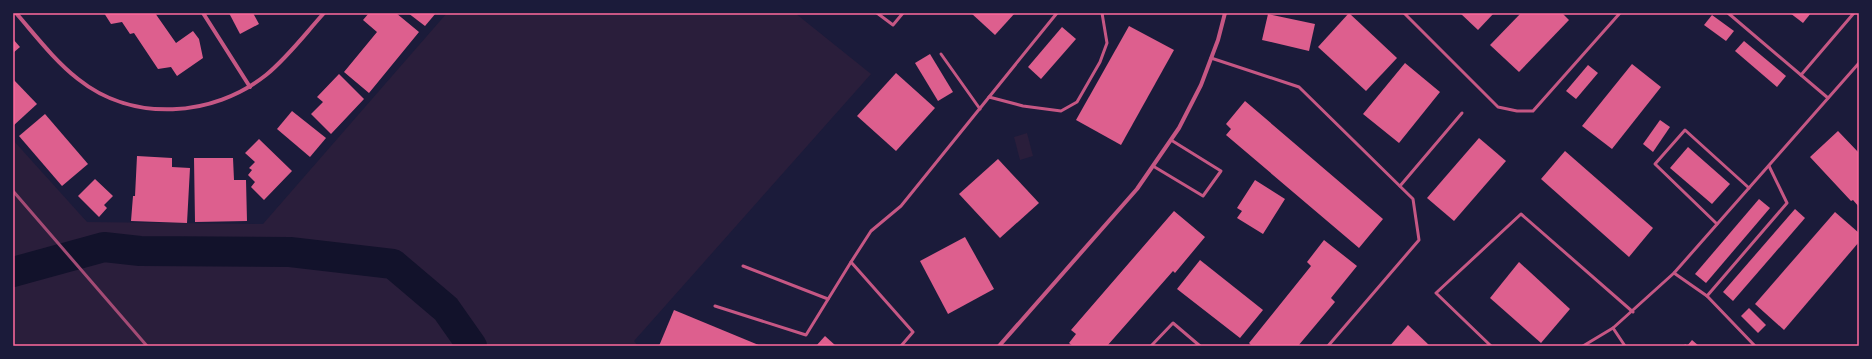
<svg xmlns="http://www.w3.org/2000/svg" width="1872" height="359" font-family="Roboto,sans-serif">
<rect width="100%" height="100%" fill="#1b1b3a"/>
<g fill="#2a1e3b">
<path d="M447,13H795L871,74L634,341L638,346H13V140L87,222L263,224Z"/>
<path d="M1027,133L1033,156L1020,160L1014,137Z"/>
</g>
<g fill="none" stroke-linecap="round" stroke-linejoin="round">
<path stroke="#12122b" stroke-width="30" d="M13,272L104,247L140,251L290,252L393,264L446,309L472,346"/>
</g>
<g fill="#dd5f8e">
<path d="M104,13H155L176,43L193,31L199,39L203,58L177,76L171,67L158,69L134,33L130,34L122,22L111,24Z"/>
<path d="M229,13H253L259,24L240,34Z"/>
<path d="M369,13H396L419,32L369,93L344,72L377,32L363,20Z"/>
<path d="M408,13H436L425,26Z"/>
<path d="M971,13H1015L995,35Z"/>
<path d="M1349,13L1397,58L1366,91L1318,47Z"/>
<path d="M1460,13H1494L1478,30Z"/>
<path d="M1521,13H1562L1569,20L1519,72L1490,45Z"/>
<path d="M1790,13H1811L1803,23Z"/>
<path d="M1268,14L1315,24L1309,51L1262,40Z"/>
<path d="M1712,15L1734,31L1726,41L1704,25Z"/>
<path d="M1129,26L1174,50L1121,145L1076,120Z"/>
<path d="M1062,27L1076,39L1041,79L1028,67Z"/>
<path d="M13,39L20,47L13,53Z"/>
<path d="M1744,41L1786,76L1777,87L1735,51Z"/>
<path d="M930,54L953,92L938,101L915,63Z"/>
<path d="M1405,63L1440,92L1399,143L1363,114Z"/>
<path d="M1632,64L1661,87L1612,149L1582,126Z"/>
<path d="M1588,65L1598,73L1576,99L1566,91Z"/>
<path d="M896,73L935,108L896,151L857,116Z"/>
<path d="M339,74L364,99L331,134L311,114L323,102L317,97Z"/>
<path d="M13,79L37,104L13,126Z"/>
<path d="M1245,101L1383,219L1359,248L1226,135L1231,129L1226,124Z"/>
<path d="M292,111L326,138L310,157L277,129Z"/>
<path d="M45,114L88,164L62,186L19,136Z"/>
<path d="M1660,120L1670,127L1653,152L1643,144Z"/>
<path d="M1838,131L1859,153V207L1853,200L1851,201L1810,157Z"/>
<path d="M1479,138L1506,161L1454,221L1427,198Z"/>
<path d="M259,139L292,171L264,200L251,187L255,182L248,175L252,170L249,168L255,162L245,153Z"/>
<path d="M1688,147L1730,184L1712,204L1670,168Z"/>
<path d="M1565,151L1653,228L1629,257L1541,179Z"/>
<path d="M137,156L172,158V167L190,168L187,223L131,221L133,196H135Z"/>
<path d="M194,158H233L234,180H246L247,221L195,222Z"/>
<path d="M998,159L1039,203L1000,238L959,194Z"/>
<path d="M95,179L113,196L104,205L107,208L99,217L78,196Z"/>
<path d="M1255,180L1285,199L1263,234L1237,218L1242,211L1237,208Z"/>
<path d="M1759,199L1770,208L1706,283L1695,274Z"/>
<path d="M1795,209L1805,218L1733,301L1723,292Z"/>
<path d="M1174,211L1205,237L1175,273L1173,271L1107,346H1073L1069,343L1076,334L1071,330Z"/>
<path d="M1835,212L1859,233V242L1784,330L1755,304Z"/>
<path d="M965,237L994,289L948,314L920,261Z"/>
<path d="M1324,240L1357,266L1331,298L1335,302L1298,346H1252L1249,343L1311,266L1307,262Z"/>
<path d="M1200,260L1263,310L1240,338L1177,289Z"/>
<path d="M1519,262L1570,309L1541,343L1490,298Z"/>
<path d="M1749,308L1766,325L1758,333L1741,316Z"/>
<path d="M674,310L761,346H659Z"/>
<path d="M1408,325L1430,346H1390Z"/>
<path d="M825,336L836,346H816Z"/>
<path d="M1692,340L1699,346H1684L1685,344L1687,346Z"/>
</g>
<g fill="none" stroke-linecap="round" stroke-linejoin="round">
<g stroke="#c65784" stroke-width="3">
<path d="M877,13L893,25L903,13"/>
<path d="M1404,13L1498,107L1517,111H1533L1620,13"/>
<path d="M1728,13L1828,98"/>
<path d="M941,54L980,109"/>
<path d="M1211,58L1299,87L1413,199L1419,240L1328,346"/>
<path d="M1801,75L1854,13"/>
<path d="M989,97L1023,106L1061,111L1077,102L1100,62L1107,43L1102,13"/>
<path d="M1153,166L1203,196L1221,171L1171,140"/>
<path d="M1400,186L1462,113"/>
<path d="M1717,224L1655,164L1685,130L1749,188"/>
<path d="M743,266L828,299"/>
<path d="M1674,273L1707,296L1755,346"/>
<path d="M1707,296L1787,203L1769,166"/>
<path d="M715,306L806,335L851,262"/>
<path d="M1613,328L1625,346"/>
<path d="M901,346L913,332L851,262L871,231L901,206L1057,13"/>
<path d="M1151,346L1173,323L1200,346"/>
<path d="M1491,346L1436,293L1521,214L1633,312"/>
<path d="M1583,346L1613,328L1674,273L1859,63"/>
</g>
<g stroke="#c65784" stroke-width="4">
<path d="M16,13C36,36 54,60 78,79C133,123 213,117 266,75C288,57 305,34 324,13"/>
<path d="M203,13L250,87"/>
<path d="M999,346L1137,189L1179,128L1201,85L1218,40L1225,13"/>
</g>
<path stroke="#a44b75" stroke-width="3" d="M13,191L147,346"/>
</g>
<rect width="1872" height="359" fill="none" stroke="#1b1b3a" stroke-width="28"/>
<rect x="14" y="14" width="1844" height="331" fill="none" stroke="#ff6b9d" stroke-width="1.5"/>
</svg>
